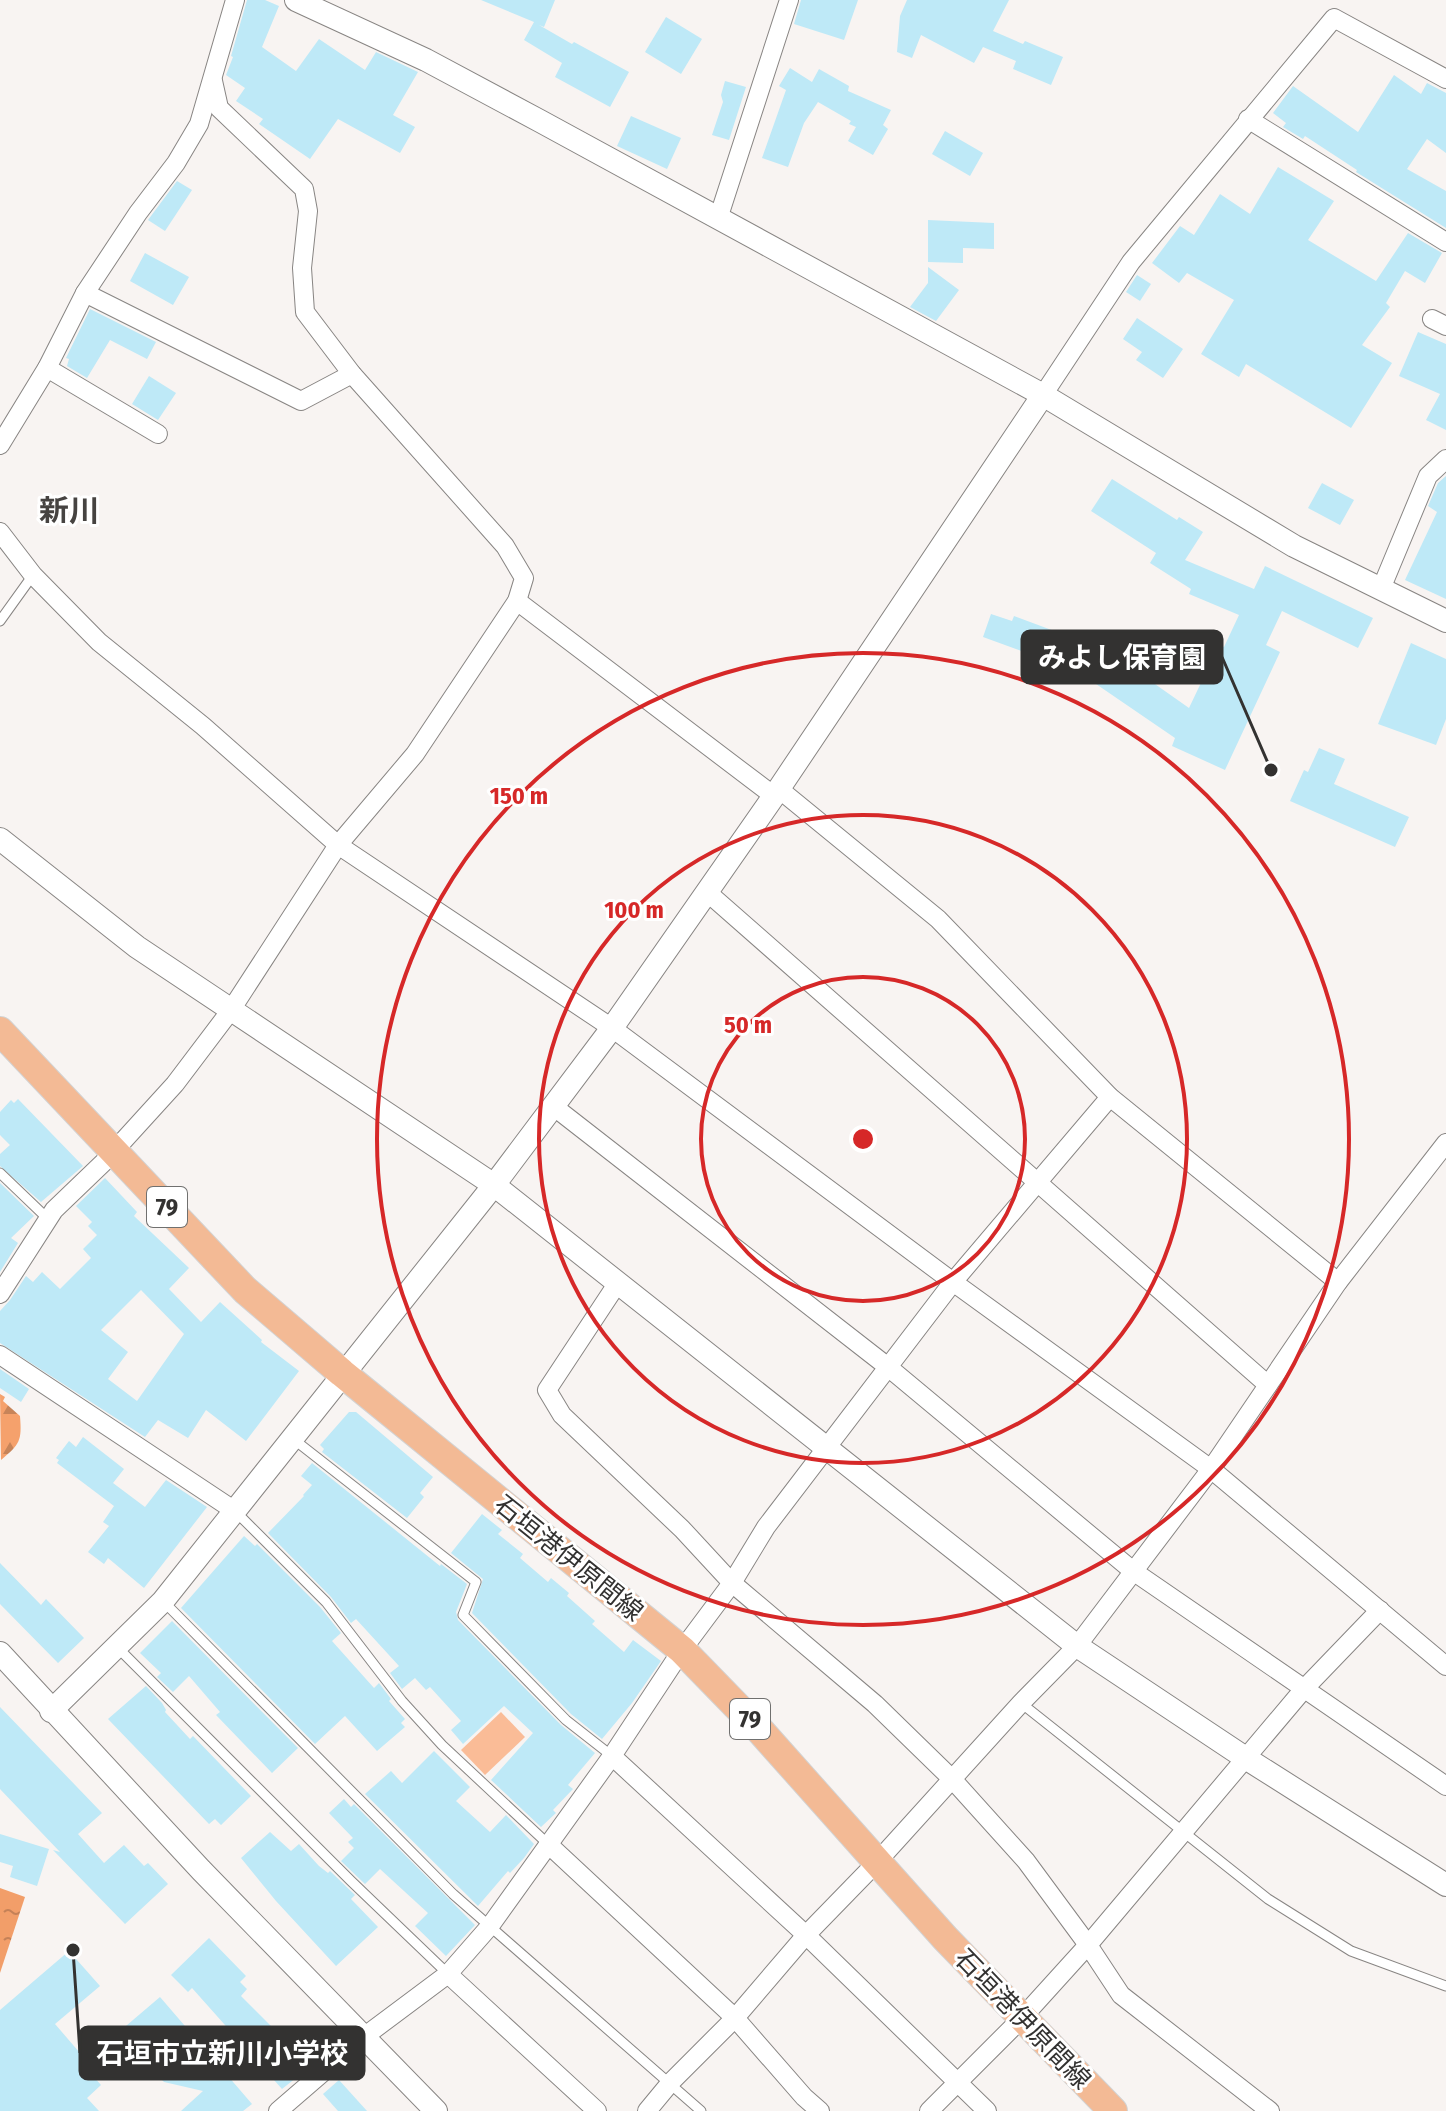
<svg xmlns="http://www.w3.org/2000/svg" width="1446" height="2111" font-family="'Fira Sans Condensed','Noto Sans JP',sans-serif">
<defs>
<pattern id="forest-firs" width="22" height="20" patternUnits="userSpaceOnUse" patternTransform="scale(2)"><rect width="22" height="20" fill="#f5a16c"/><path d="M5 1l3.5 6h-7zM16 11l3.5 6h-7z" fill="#c78459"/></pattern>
<pattern id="water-ripples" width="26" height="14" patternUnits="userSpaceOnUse" patternTransform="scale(2)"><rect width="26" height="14" fill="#f29e69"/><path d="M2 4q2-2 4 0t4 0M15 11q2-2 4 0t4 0" fill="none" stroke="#c58157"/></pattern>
</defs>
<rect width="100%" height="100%" fill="#f8f4f2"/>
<path fill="url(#forest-firs)" d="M0,1394L5,1397L3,1401L20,1416C22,1441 20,1444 1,1460Z"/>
<path fill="#fabc97" d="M501,1712L525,1737L485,1775L461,1750Z"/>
<path fill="url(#water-ripples)" d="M0,1888L25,1897L0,1973Z"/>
<g fill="#bee9f7" fill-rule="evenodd">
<path d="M247,0H265L279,6L262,47L296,71L319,39L365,70L376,52L418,72L393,115L415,127L400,153L338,119L310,159L259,124L263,119L236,101L245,88L226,75L233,57L231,56Z"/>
<path d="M481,0H555L544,27L539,25L572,44L574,42L629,72L610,107L555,77L562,63L524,40L534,22Z"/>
<path d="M801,0H858L844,40L794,24Z"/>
<path d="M907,0H1009L993,31L1023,44L1025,41L1063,57L1051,85L1013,69L1016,61L983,47L974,63L921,35L912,58L897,52L900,16Z"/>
<path d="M666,17L702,39L681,74L645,52Z"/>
<path d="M790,68L812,82L819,69L849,86L848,91L891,110L883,125L888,129L873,155L848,141L856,127L849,124L851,121L818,102L804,123L788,167L762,158L786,90L779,86Z"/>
<path d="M1394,75L1421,94L1427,83L1446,93V153L1427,139L1407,169L1446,191V228L1356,172L1357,170L1305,136L1303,139L1283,127L1286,123L1273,113L1293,86L1358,132Z"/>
<path d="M725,81L746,87L729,140L712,135L723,102L721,95Z"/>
<path d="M631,116L681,138L667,169L617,146Z"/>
<path d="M945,131L983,153L970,176L932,154Z"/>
<path d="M1278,167L1334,201L1308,240L1376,281L1408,233L1442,253L1425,283L1405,271L1386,303L1390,307L1362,345L1392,363L1351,428L1246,364L1239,377L1201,354L1234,300L1187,273L1179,283L1152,263L1180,226L1194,235L1220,194L1250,214Z"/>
<path d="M177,181L192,190L165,231L148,220Z"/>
<path d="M928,220L994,223V249L963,248V263L928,262Z"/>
<path d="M145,253L189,277L173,305L130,281Z"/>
<path d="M928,267L959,290L936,321L910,307L928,283Z"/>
<path d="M1137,275L1151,284L1140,301L1126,292Z"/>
<path d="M90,309L156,342L147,359L110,340L87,378L67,366L69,359L66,358Z"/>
<path d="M1137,318L1183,349L1163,378L1136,360L1142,352L1123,339Z"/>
<path d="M1418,332L1446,344V430L1426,420L1440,394L1399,376Z"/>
<path d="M149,376L176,393L158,420L132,404Z"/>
<path d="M1446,476V599L1405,580L1437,512L1428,506L1438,483Z"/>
<path d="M1112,479L1177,520L1179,517L1203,532L1185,560L1254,589L1265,566L1373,618L1358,648L1282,611L1266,645L1280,652L1225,770L1172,746L1175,738L1077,671L983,637L991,614L1012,621L1014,616L1108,651L1189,708L1219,645L1224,647L1239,615L1189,594L1191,589L1150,563L1156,553L1091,511Z"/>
<path d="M1322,483L1354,500L1340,525L1308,508Z"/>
<path d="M1411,643L1446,659V719L1436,745L1378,724Z"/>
<path d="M1319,748L1345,759L1334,784L1409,817L1395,847L1290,801L1304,770L1308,772Z"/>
<path d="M18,1099L83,1166L41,1202L0,1166V1154L10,1145L0,1135V1112L11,1100L14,1103Z"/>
<path d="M105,1178L137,1212L134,1216L189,1268L169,1289L201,1322L220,1302L262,1340L261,1342L299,1371L246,1441L206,1410L188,1438L158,1420L145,1437L0,1343V1311L10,1300L26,1276L33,1282L42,1272L60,1289L91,1258L83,1249L97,1235L88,1226L92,1222L76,1206ZM141,1290L184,1334L137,1401L108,1379L128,1352L101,1330Z"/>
<path d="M0,1183L34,1216L11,1238L18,1243L0,1272Z"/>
<path d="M0,1369L29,1389L21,1402L0,1388Z"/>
<path d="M349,1412H356L433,1477L420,1493L424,1497L407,1518L322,1452L324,1449L320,1445Z"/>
<path d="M83,1437L124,1469L113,1483L145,1507L166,1480L207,1507L144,1588L108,1558L104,1564L88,1552L109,1526L103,1522L114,1506L57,1463L59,1460L56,1458L69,1441L76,1447Z"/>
<path d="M312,1463L440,1566L441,1564L467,1584L456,1612L458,1620L561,1725L595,1753L568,1785L573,1789L553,1810L556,1813L541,1827L491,1780L533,1733L504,1706L463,1744L451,1730L461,1721L430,1687L426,1690L415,1678L402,1689L390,1673L399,1666L356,1619L351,1623L331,1597L268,1533L304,1496L303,1495L312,1485L301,1476Z"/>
<path d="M482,1514L502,1530L498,1534L523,1554L520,1558L548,1582L551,1578L569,1593L567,1596L595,1621L592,1624L624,1652L633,1640L661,1661L632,1703L602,1739L571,1714L472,1613L483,1579L451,1553Z"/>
<path d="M244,1536L255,1546L257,1544L320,1607L341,1633L332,1641L374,1688L379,1683L391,1699L389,1701L405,1719L401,1723L405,1727L377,1751L345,1716L315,1744L181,1608Z"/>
<path d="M0,1563L41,1605L46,1599L84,1638L58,1663L0,1604Z"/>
<path d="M172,1621L298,1748L272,1773L216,1715L220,1712L189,1676L173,1692L157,1677L161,1673L140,1653Z"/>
<path d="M146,1686L162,1703L166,1710L165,1712L190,1739L193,1736L251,1796L221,1825L215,1819L209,1824L108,1719Z"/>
<path d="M0,1707L102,1813L78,1834L104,1863L124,1845L144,1866L148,1863L168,1884L125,1924L53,1850L60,1852L0,1789Z"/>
<path d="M434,1751L470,1787L456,1801L490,1832L506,1815L534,1844L524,1858L510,1873L508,1871L478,1906L365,1794L391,1771L402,1783Z"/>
<path d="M344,1799L351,1807L354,1804L475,1925L446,1956L415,1926L428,1913L380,1869L365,1884L341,1861L354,1848L348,1842L353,1838L329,1813Z"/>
<path d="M270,1832L291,1851L299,1844L319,1866L328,1873L330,1871L355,1895L351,1899L378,1927L336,1966L276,1901L241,1858Z"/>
<path d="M0,1834L49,1849L37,1886L10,1877L13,1866L0,1862Z"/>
<path d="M209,1938L246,1976L240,1982L247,1989L241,1996L288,2043L303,2030L317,2046L316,2062L282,2089L192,1988L188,1992L171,1975Z"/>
<path d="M69,1951L100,1986L55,2024L86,2060L160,1997L252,2104L243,2111H181L203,2091L164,2082L156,2074L153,2057L136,2038L93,2076L101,2085L87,2098L99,2111H0V2010Z"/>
<path d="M339,2080L367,2111H338L323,2094Z"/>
</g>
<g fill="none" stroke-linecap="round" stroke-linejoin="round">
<defs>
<g id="service">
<path d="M0,621L33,575"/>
<path d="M0,1173L48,1219"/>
<path d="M292,1438L476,1582L463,1615L566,1720L612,1756"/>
<path d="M236,1512L326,1602L402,1701L442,1745L548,1844"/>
<path d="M164,1602L453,1894L701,2111"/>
<path d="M117,1647L351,1881L448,1974"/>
<path d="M1021,1703L1268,1899L1351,1951L1446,1986"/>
</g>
<g id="minor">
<path d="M1248,119L1446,242"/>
<path d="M718,219L789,0"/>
<path d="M85,293L301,401L352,374"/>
<path d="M1432,319L1446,326"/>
<path d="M47,368L158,434"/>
<path d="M1043,395L1131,262L1334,18L1446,79"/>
<path d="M0,445L47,368L85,293L138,213L176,163L199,124L235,0"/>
<path d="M0,532L33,575L99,642L203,726L338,845L612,1028L953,1282L1211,1469L1446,1666"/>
<path d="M1381,589L1428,476L1446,459"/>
<path d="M517,601L774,796"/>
<path d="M779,789L938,919L1110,1097L1338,1282"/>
<path d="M707,892L1268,1385"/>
<path d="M553,1106L888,1367L1133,1571L1446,1786"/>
<path d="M617,1284L547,1390L562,1415L682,1529L732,1583L875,1704L953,1780L1026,1861L1088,1945L1121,1995L1270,2111"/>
<path d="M0,1294L54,1210L104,1162L175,1084L231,1010L338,845L415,754L517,601L524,578L505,546L352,374L305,312L302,268L308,211L304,189L219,108L213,81"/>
<path d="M0,1355L235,1511"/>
<path d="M612,1756L806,1935L987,2111"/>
<path d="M548,1844L735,2018L804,2097L820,2111"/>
<path d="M448,1974L597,2111"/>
<path d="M278,2111L365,2036L448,1974L490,1926L612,1756L682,1650L732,1583L766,1527L953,1282L1110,1097"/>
<path d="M647,2111L671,2082L735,2018L806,1935L877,1862L1021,1703L1077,1646L1211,1469L1338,1282L1446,1143"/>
<path d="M929,2111L1021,2019L1088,1945L1303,1690L1380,1610"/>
</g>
<g id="tertiary">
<path d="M296,0L426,60L540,121L1043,395L1294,546L1446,621"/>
<path d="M0,839L137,947L494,1185L1077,1646L1247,1759L1446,1885"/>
<path d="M0,1653L201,1870L436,2111"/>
<path d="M51,1711L163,1601L494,1185L612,1028L774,796L1043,395"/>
</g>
<path id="primary" d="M0,1031L245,1290L342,1373L682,1650L757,1727L945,1938L1113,2111"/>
</defs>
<use href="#service" stroke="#888583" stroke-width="11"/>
<use href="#minor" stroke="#888583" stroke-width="20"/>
<use href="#tertiary" stroke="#888583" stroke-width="24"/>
<use href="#primary" stroke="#d2d2d2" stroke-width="30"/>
<use href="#service" stroke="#fff" stroke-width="9"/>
<use href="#minor" stroke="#fff" stroke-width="18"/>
<use href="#tertiary" stroke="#fff" stroke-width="22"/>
<use href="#primary" stroke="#f3ba95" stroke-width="28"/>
</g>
<g fill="none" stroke="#d62828" stroke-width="4">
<circle cx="863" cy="1139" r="162"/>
<circle cx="863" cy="1139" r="324"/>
<circle cx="863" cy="1139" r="486"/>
</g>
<g text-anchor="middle" stroke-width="6" stroke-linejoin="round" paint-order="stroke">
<g fill="#fff" stroke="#70706f" stroke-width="2">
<rect x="147" y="1187" width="40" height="40" rx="6"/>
<rect x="730" y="1699" width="40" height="40" rx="6"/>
</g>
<g font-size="24" font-weight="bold" fill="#333231">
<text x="167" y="1215">79</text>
<text x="750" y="1727">79</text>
</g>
<g font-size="26" fill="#333231" stroke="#fff">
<text transform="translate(569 1558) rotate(39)" y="9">石垣港伊原間線</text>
<text transform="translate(1023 2019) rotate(46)" y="9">石垣港伊原間線</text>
</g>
<g font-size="30" font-weight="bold" fill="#464341" stroke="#fff">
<text x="69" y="521">新川</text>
</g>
</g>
<circle cx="863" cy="1139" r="12" fill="#d62828" stroke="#fff" stroke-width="4"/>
<g font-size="24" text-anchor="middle" font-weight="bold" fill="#d62828" stroke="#fff" stroke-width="6" stroke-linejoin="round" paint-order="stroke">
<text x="519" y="804">150 m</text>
<text x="634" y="918">100 m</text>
<text x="748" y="1033">50 m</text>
</g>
<path fill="none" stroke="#333231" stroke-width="3" d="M1271 770L1222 657M73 1950L80 2053"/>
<g fill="#333231" stroke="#fff" stroke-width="3">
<circle cx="1271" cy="770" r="8"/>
<circle cx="73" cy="1950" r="8"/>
</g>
<g fill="#333231" stroke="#333231" stroke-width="3">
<rect x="1022" y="631" width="200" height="52" rx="8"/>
<rect x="80" y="2027" width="284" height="52" rx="8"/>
</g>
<g font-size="28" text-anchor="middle" font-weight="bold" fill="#fff">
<text x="1122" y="667">みよし保育園</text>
<text x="222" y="2063">石垣市立新川小学校</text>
</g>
</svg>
